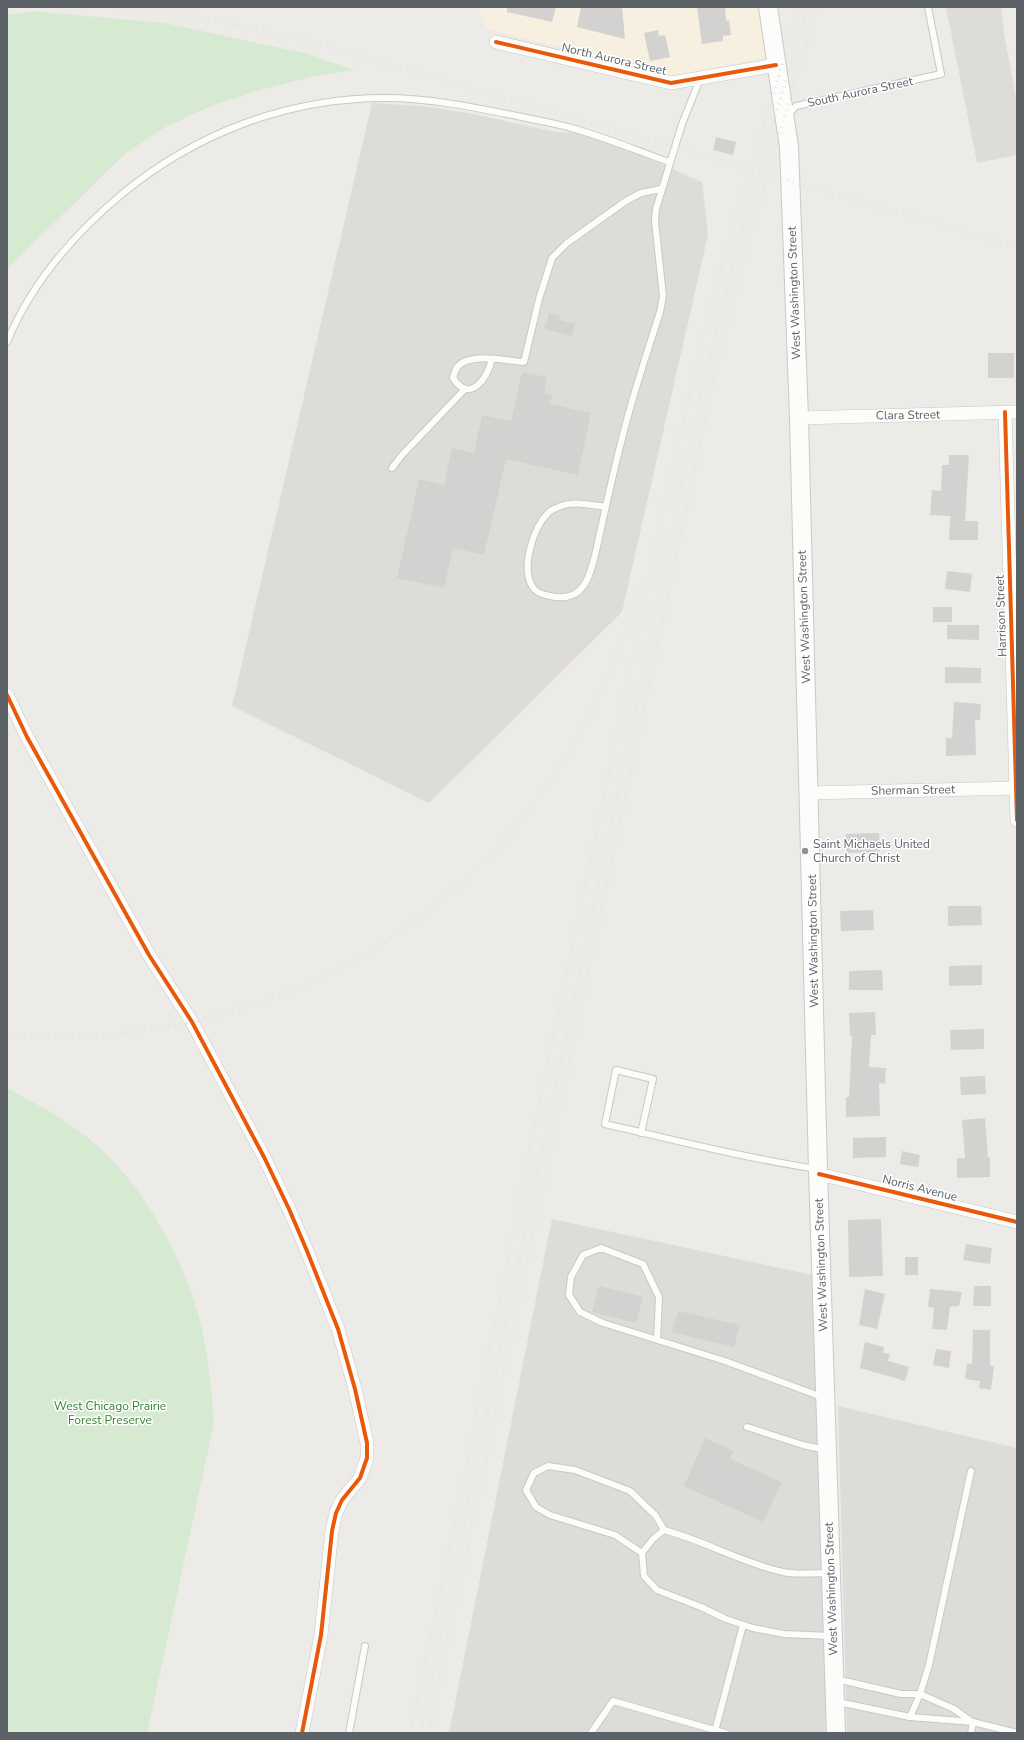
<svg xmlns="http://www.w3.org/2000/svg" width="1024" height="1740" font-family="'Nunito Sans',sans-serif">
<rect width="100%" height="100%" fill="#edebe7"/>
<path fill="#f7efe0" d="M477,7H761L771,56L673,76L487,29Z"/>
<g fill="#dedcd8">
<path d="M946,7H1001L1004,34L1017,102V155L977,163Z"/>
<path d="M372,103L421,106L468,113L556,132L588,133L702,182L708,235L622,612L429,803L232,706Z"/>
<path d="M552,1219L817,1276L826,1733H449Z"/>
<path d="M838,1406L1017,1448V1733H847Z"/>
</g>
<g fill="#d6ead2">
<path d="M32,11L165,23L304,53L354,70L311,77L260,90L211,106L164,128L126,153L7,269V15Z"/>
<path d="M7,1088C40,1106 73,1123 101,1149C143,1188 176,1247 194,1301C207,1340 211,1382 214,1423L147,1733H7Z"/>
</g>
<g fill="#d4d2d0">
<path d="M507,7H556L552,22L507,12Z"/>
<path d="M581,7H622L625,39L577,27Z"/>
<path d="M697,7H725L726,21L729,20L731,35L723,36V41L702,44Z"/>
<path d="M658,30L659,36L665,35L670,57L650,61L644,33Z"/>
<path d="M716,137L736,142L733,155L713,150Z"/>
<path d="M549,313L560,316L559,320L575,324L572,336L544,329Z"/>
<rect x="988" y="353" width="26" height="25"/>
<path d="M522,372L547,377L544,393L552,395L550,404L591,413L578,475L506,459L484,555L453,548L444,588L397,578L419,479L444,485L452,448L474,453L482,415L511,421Z"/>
<path d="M949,455H969L965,521H978V540H949L950,516L930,515L932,490L941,491L942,465H949Z"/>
<path d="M947,571L972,574L970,592L945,589Z"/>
<rect x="933" y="607" width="19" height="15"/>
<path d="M947,625H979V640L947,639Z"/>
<path d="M945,667L981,668V683H945Z"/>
<path d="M954,702L981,704L980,720H975L976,755L946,756V738H952Z"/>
<path d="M879,833L880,852L846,853V834Z"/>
<path d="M948,906H981L982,925L948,926Z"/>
<path d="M873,910L874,930L841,931L840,911Z"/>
<path d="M982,965V985L949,986V966Z"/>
<path d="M882,970L883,990H849V971Z"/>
<path d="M875,1012L876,1035H871L869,1067L886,1068L885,1084L879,1083L880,1116L846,1117V1097H849L852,1036H850L849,1013Z"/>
<path d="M984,1029V1049L951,1050L950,1030Z"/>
<path d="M985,1076L986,1094L961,1095L960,1077Z"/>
<path d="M985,1118L988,1158L990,1157V1177L957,1178V1158H965L962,1120Z"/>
<path d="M886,1137V1157L853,1158V1138Z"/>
<path d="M902,1151L920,1155L918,1167L900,1164Z"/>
<path d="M881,1219L883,1276L849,1277L848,1220Z"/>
<path d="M966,1244L992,1248L990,1264L963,1260Z"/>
<rect x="905" y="1257" width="13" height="18"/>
<path d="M599,1286L643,1297L636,1323L592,1312Z"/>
<path d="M974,1286H991V1306H973Z"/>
<path d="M865,1289L885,1294L877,1329L859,1325Z"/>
<path d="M930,1289L962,1292L959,1306L950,1307L947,1330L932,1329L934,1308L928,1307Z"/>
<path d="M678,1311L740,1325L734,1347L672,1332Z"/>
<path d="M973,1330H990V1366H994L991,1390L979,1388L980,1381L965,1379L967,1363L972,1364Z"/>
<path d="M865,1342L884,1347L883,1353L890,1354L888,1361L909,1367L905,1381L860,1368Z"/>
<path d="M936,1349L951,1351L949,1368L933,1365Z"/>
<path d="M705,1438L734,1451L730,1459L782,1482L763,1522L684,1486Z"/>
</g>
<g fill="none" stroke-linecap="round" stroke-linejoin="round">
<defs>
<g id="lane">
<path d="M787,116L796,106L941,74L928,7"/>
<path d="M7,342C31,284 74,234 122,194C196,133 288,98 385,98C430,98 478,108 522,117C540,121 558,124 575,129C607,138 638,151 669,162"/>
<path d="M492,359C487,379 470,404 453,378C454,375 455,371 456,369C466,351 507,361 524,362L539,299L552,258L567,243L626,201L641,193L661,189"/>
<path d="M392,468L402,455L465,389"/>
<path d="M606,507C592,505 574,501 561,506C557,508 550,510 548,513C533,528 521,567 532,586C535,592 544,595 550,596C584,604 590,576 596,551C605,510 614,468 625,427C635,388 648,350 660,312L663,296L655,221L656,209L682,124L700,79"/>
<path d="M641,1133L653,1079L616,1070L605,1124C675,1140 745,1158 817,1169"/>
<path d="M657,1340L659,1297L643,1264L601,1248L583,1255L571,1277L569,1295L580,1312L603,1323L725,1361L822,1397"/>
<path d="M747,1427L803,1445L826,1450"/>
<path d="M642,1553L615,1535L550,1515L536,1507L526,1490L534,1473L548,1466L575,1470L630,1491L656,1516L664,1530"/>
<path d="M829,1573C815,1573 797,1575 783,1572C742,1563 705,1541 664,1530L653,1539L642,1553L644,1576L657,1590L701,1607L726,1619L753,1628L784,1634L831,1636"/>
<path d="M836,1679L901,1694H920L954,1709L972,1722"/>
<path d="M838,1702L910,1717L973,1722L1017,1733"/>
<path d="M910,1717L920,1694L929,1665L971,1471"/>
<path d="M715,1731L743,1625"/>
<path d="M349,1733L365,1646"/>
<path d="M591,1733L613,1701L725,1733"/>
<path d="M971,1733L973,1722"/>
</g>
<g id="street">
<path d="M496,42L671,83L776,65"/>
<path d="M1005,412L1017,820"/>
<path d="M799,418L1017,412"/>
<path d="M7,695L27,737L149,955L192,1022L264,1157L289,1209L307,1251L338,1329L355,1389L367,1443V1458L360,1478L342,1500L336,1513L332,1531L321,1635L302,1733"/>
<path d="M809,793L1017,788"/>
<path d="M819,1174L1017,1222"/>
</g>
<path id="secondary" d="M768,7L789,147L799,418L818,1170L836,1733"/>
</defs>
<use href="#lane" stroke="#c8c8c8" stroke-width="8"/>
<use href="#street" stroke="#c8c8c8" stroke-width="14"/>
<use href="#secondary" stroke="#c9c9c9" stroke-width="20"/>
<use href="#lane" stroke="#fcfcfb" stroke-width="6"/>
<use href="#street" stroke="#fcfcfb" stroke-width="13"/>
<use href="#secondary" stroke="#fcfcfb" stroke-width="18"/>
<g stroke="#e3e2e3" stroke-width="3" stroke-dasharray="1 5" stroke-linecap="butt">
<path d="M120,7L219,21L315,43L1017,247"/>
<path d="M7,1036C232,1049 443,954 564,759C600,702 624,639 645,575"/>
<path d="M410,1733L451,1540L539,1104L678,442L714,293L762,130L800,7"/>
<path d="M420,1733L703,385L744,220L808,7"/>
<path d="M428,1733L712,387L753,223L817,7"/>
</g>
<defs>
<g id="cycleway">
<path d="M496,42L671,83L776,65"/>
<path d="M1005,412L1017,820"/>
<path d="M7,695L27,737L149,955L192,1022L264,1157L289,1209L307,1251L338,1329L355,1389L367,1443V1458L360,1478L342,1500L336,1513L332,1531L321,1635L302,1733"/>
<path d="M819,1174L1017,1222"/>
</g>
</defs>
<use href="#cycleway" stroke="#fff" stroke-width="6"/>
<use href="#cycleway" stroke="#e8590c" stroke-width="4"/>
</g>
<circle fill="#8f9293" stroke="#fff" stroke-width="1.5" cx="805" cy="851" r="4"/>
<g text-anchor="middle" stroke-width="3" stroke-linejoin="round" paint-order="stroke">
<g font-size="12" fill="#5c6266" stroke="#fff">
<text transform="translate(614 59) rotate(13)" y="4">North Aurora Street</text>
<text transform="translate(860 92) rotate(-12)" y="4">South Aurora Street</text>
<text transform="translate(794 293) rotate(-92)" y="4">West Washington Street</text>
<text transform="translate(908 415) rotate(-1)" y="4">Clara Street</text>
<text transform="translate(1001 616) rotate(-92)" y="4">Harrison Street</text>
<text transform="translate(804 617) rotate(-92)" y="4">West Washington Street</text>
<text transform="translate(913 790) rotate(-1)" y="4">Sherman Street</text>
<text transform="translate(813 941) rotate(-91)" y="4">West Washington Street</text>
<text transform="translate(920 1188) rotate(14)" y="4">Norris Avenue</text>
<text transform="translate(821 1265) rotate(-92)" y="4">West Washington Street</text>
<text transform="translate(831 1589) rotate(-92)" y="4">West Washington Street</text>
</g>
<g font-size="12" fill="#5c6266" stroke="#fff" text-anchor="start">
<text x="813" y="848">Saint Michaels United<tspan x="813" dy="14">Church of Christ</tspan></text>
</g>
<g font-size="12" fill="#33822f" stroke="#fff">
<text x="110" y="1410">West Chicago Prairie<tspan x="110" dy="14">Forest Preserve</tspan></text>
</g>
</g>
<rect width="1024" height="1740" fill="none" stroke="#5c6266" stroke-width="16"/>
</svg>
